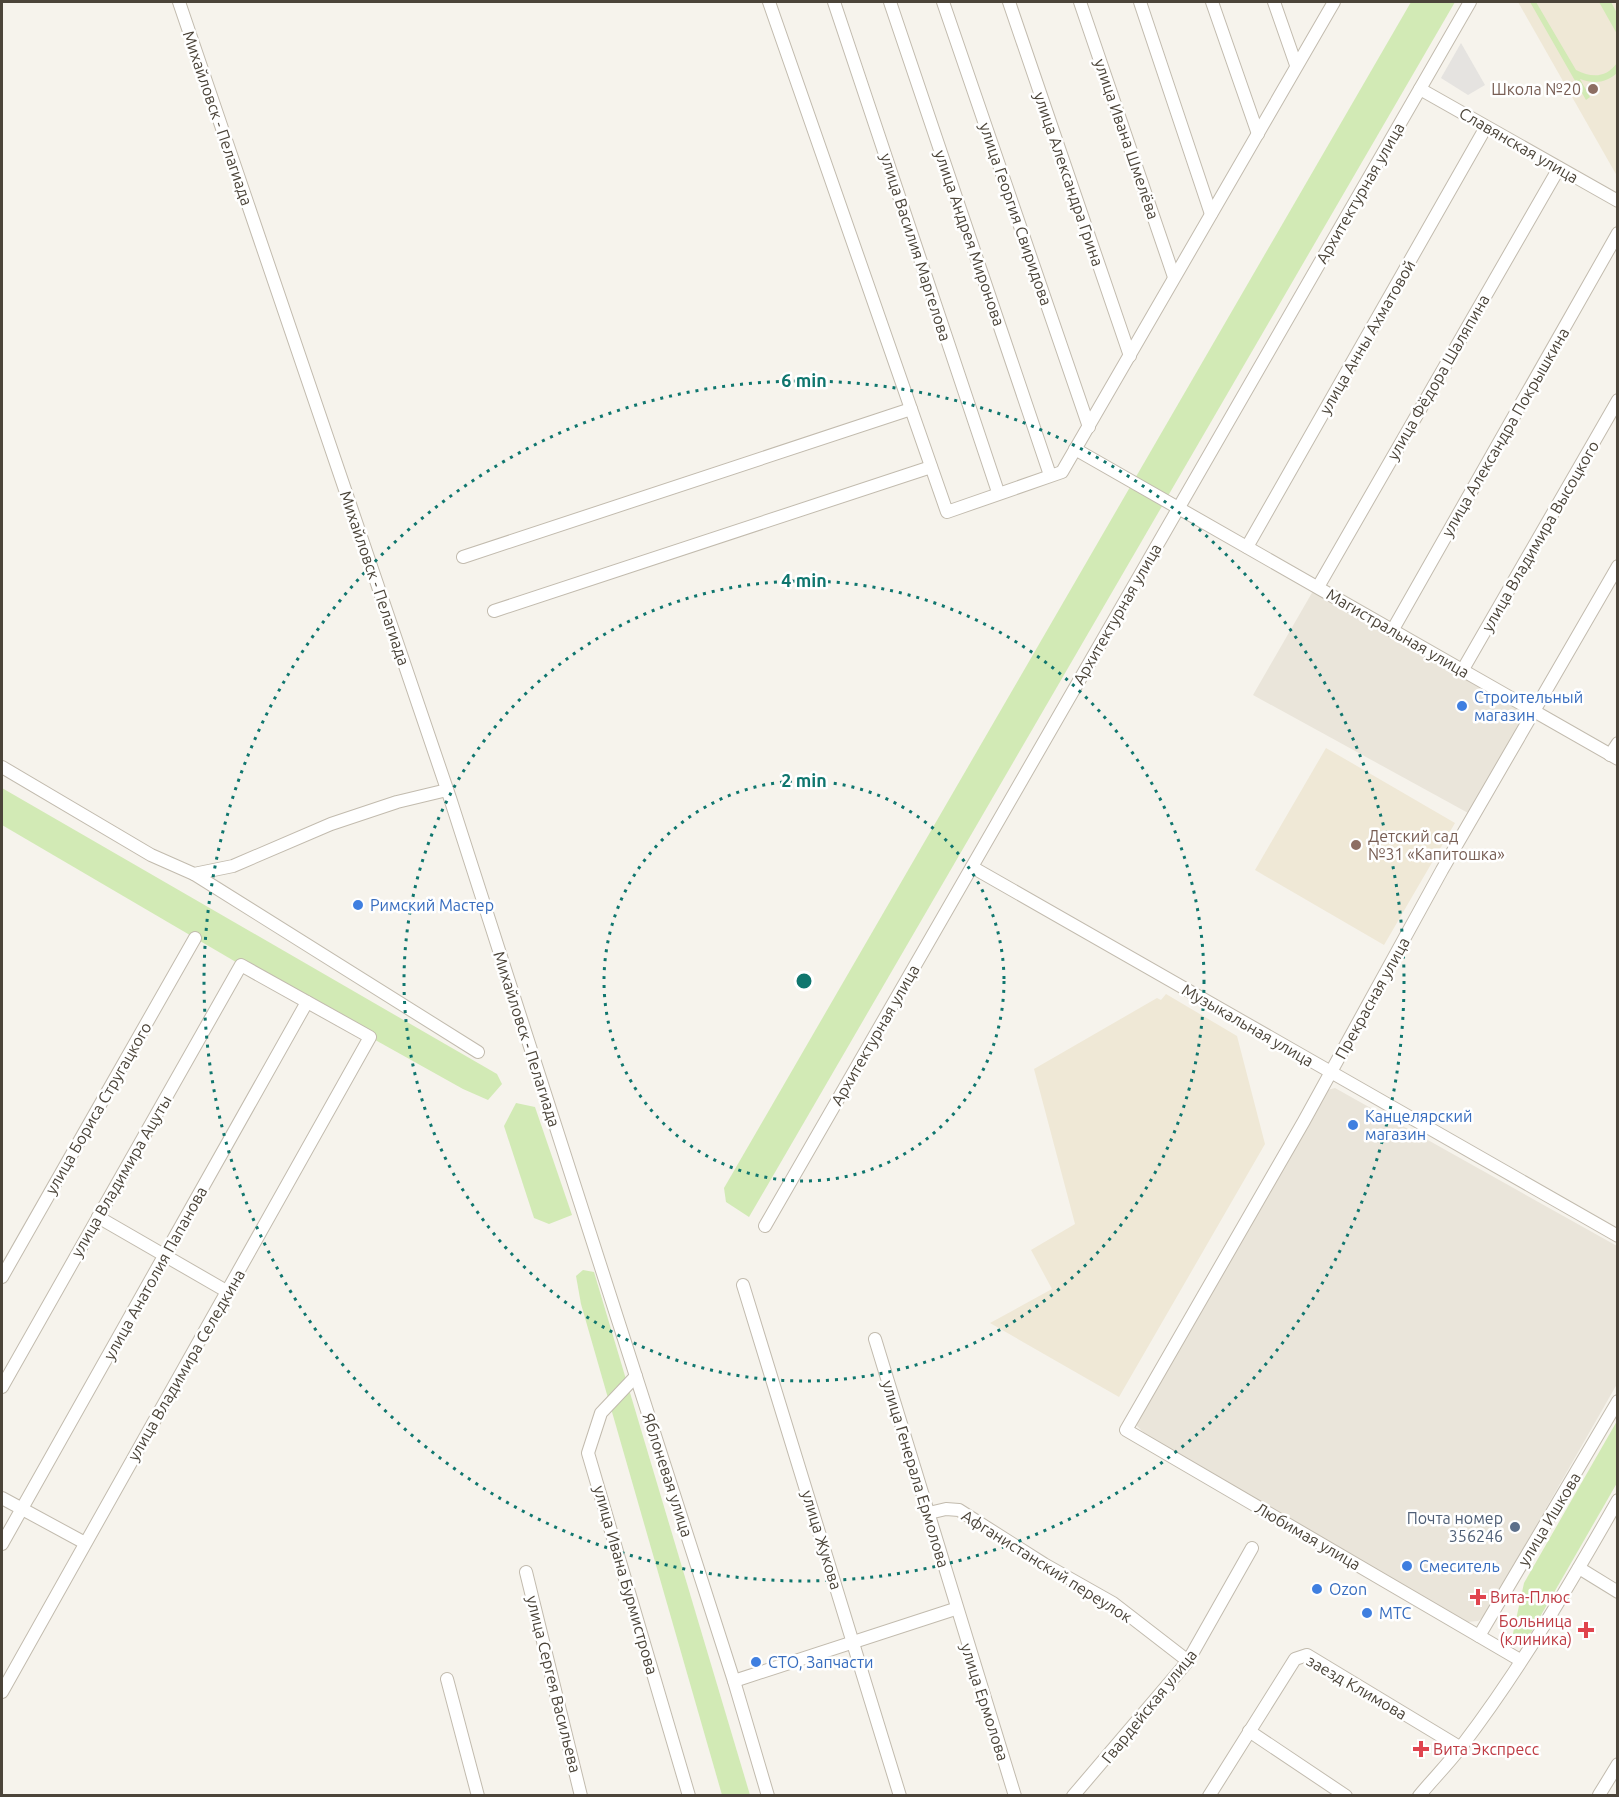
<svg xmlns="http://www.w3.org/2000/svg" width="1619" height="1797" font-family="Ubuntu,sans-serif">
<rect width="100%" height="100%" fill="#f6f3ec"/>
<g fill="#eae5da">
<path d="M1313,591L1526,711L1470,814L1253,695Z"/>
<path d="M1335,1088L1617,1246V1384L1484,1617L1478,1621L1467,1622L1146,1435L1134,1423L1323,1091Z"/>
</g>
<g fill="#efe8d6">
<path d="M1518,2H1617V176Z"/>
<path d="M1326,748L1455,823L1384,945L1255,870Z"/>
<path d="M1166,994L1237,1036L1265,1144L1119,1397L990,1323L1052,1289L1031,1250L1075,1224L1034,1069L1157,998L1161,1000Z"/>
</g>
<g fill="#d2eab5">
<path d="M1411,2H1455L749,1217L726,1202L724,1188Z"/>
<path d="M1530,2H1536L1576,70C1592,78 1606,78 1617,63V73C1606,83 1594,84 1580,79L1590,97L1586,100Z"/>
<path d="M1599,2H1611L1617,13V34Z"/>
<path d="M2,788L497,1074L502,1084L488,1100L463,1089L241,965L2,825Z"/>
<path d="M516,1103L535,1107L572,1215L549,1224L534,1218L504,1126Z"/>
<path d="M583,1270L594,1272L750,1795H722L581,1304L576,1276Z"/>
<path d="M1617,1421V1483L1525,1643L1512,1638L1524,1583Z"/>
</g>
<path fill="#e5e3e0" d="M1461,43L1485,85L1468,95L1441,78Z"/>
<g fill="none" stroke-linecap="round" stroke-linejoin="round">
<defs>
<g id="minor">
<path d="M179,2L450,798L734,1681L768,1796"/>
<path d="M769,2L947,512L1062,472L1334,2"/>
<path d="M834,2L998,492"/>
<path d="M890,2L1050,475"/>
<path d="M943,2L1089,427"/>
<path d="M1009,2L1130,356"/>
<path d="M1080,2L1174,277"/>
<path d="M1140,2L1211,214"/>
<path d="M1212,2L1258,134"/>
<path d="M1274,2L1296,65"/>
<path d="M1420,89L1618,201"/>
<path d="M1075,449L1618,759"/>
<path d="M1247,547L1486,127"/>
<path d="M463,557L911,409"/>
<path d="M1318,587L1559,168"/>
<path d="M494,611L931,467"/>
<path d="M1392,631L1618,233"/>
<path d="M1462,671L1618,400"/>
<path d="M1610,755L1618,743"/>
<path d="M2,767L151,855L194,874L233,866L331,824L397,802L447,790"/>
<path d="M972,867L1618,1236"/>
<path d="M194,874L478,1052"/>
<path d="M98,1217L228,1292"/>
<path d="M765,1226L1470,2"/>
<path d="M2,1277L195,938"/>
<path d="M743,1285L900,1796"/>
<path d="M875,1339L1015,1796"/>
<path d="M636,1376L601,1413L588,1453L689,1796"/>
<path d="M2,1387L241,965L370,1037L2,1692"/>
<path d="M2,1498L85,1543"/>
<path d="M929,1513L946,1509L959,1510L1044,1564L1113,1603L1188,1661"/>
<path d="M2,1544L307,1002"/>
<path d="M1579,1568L1618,1592"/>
<path d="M526,1572L581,1796"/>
<path d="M1479,1636L1618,1401"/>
<path d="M1520,1660L1126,1430L1304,1121L1442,870L1618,566"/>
<path d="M447,1679L478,1796"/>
<path d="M734,1681L955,1609"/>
<path d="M1249,1731L1346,1796"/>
<path d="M1599,1795L1618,1764"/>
<path d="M1073,1796L1188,1661L1252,1548"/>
<path d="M1209,1796L1295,1659L1307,1655L1461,1748"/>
<path d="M1419,1796C1433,1779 1448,1764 1461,1747C1520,1670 1570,1584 1618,1500"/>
</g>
</defs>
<use href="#minor" stroke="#c2bbae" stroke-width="14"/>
<use href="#minor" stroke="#fff" stroke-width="12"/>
</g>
<g fill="none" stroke="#0f766e" stroke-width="3" stroke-dasharray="3 6">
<circle cx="804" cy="981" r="200"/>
<circle cx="804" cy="981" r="400"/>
<circle cx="804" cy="981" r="600"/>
</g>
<g fill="#8d6e63" stroke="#fff" stroke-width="2">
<circle cx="1593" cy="89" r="6"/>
<circle cx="1356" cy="845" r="6"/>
</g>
<g fill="#3f7fe0" stroke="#fff" stroke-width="2">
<circle cx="1462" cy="706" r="6"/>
<circle cx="358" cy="905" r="6"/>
<circle cx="1353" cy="1125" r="6"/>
<circle cx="1407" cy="1566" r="6"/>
<circle cx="1317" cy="1589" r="6"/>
<circle cx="1367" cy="1613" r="6"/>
<circle cx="756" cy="1662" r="6"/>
</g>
<circle fill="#5c6f8a" stroke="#fff" stroke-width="2" cx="1515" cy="1527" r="6"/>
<g fill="#e0444e" stroke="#fff" stroke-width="2">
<path d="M1475 1588h6v6h6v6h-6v6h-6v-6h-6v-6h6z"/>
<path d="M1583 1621h6v6h6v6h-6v6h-6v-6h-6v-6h6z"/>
<path d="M1418 1740h6v6h6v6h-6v6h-6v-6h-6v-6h6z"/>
</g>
<g text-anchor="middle" stroke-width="5" stroke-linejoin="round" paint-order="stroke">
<g font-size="16" fill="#785e54" stroke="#fff" text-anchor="end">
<text x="1581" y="95">Школа №20</text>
<text x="1368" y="842" text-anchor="start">Детский сад<tspan x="1368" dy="18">№31 «Капитошка»</tspan></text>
</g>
<g font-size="16" fill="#4b4439" stroke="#fff">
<text transform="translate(218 118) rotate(71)" y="6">Михайловск - Пелагиада</text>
<text transform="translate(1127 139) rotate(71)" y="6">улица Ивана Шмелёва</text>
<text transform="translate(1519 145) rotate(30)" y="6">Славянская улица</text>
<text transform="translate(1069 179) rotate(71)" y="6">улица Александра Грина</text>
<text transform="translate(1360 193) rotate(-60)" y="6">Архитектурная улица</text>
<text transform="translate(1016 214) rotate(71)" y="6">улица Георгия Свиридова</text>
<text transform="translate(970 238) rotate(71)" y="6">улица Андрея Миронова</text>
<text transform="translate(916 247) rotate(72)" y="6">улица Василия Маргелова</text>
<text transform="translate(1367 337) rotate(-60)" y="6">улица Анны Ахматовой</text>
<text transform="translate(1438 377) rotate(-60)" y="6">улица Фёдора Шаляпина</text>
<text transform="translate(1505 432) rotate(-60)" y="6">улица Александра Покрышкина</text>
<text transform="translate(1540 536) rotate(-60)" y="6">улица Владимира Высоцкого</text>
<text transform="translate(375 578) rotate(71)" y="6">Михайловск - Пелагиада</text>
<text transform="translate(1117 614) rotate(-60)" y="6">Архитектурная улица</text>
<text transform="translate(1398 633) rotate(30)" y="6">Магистральная улица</text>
<text transform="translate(1372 998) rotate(-61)" y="6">Прекрасная улица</text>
<text transform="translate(1248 1025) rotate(30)" y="6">Музыкальная улица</text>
<text transform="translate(875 1035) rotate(-60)" y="6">Архитектурная улица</text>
<text transform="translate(527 1039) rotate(72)" y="6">Михайловск - Пелагиада</text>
<text transform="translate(98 1108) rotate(-60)" y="6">улица Бориса Стругацкого</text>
<text transform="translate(121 1176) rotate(-60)" y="6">улица Владимира Ацуты</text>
<text transform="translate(155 1273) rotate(-61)" y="6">улица Анатолия Папанова</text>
<text transform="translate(186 1365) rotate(-60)" y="6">улица Владимира Селедкина</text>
<text transform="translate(916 1474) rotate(73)" y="6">улица Генерала Ермолова</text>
<text transform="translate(668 1475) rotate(72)" y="6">Яблоневая улица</text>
<text transform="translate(1549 1519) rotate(-59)" y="6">улица Ишкова</text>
<text transform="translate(1308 1536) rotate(30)" y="6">Любимая улица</text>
<text transform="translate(822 1540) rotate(73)" y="6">улица Жукова</text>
<text transform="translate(1047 1566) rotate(32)" y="6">Афганистанский переулок</text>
<text transform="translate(626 1580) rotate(74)" y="6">улица Ивана Бурмистрова</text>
<text transform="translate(554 1684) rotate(76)" y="6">улица Сергея Васильева</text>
<text transform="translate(1357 1687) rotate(30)" y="6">заезд Климова</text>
<text transform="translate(985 1702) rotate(72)" y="6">улица Ермолова</text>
<text transform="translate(1149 1706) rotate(-51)" y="6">Гвардейская улица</text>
</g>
<g font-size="16" fill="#366cbe" stroke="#fff" text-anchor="start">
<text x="1474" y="703">Строительный<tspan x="1474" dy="18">магазин</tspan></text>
<text x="370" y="911">Римский Мастер</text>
<text x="1365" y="1122">Канцелярский<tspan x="1365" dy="18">магазин</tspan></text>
<text x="1419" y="1572">Смеситель</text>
<text x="1329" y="1595">Ozon</text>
<text x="1379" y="1619">МТС</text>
<text x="768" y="1668">СТО, Запчасти</text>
</g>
<g font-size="16" fill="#4e5e75" stroke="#fff" text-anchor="end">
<text x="1503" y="1524">Почта номер<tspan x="1503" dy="18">356246</tspan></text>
</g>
<g font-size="16" fill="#be3a42" stroke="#fff" text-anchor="start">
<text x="1490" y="1603">Вита-Плюс</text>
<text x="1572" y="1627" text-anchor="end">Больница<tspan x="1572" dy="18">(клиника)</tspan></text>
<text x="1433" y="1755">Вита Экспресс</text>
</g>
</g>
<circle cx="804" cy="981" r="9" fill="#0f766e" stroke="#fff" stroke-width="3"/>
<g font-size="18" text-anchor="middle" font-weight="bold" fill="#0f766e" stroke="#fff" stroke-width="5" stroke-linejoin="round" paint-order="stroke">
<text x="804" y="387">6 min</text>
<text x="804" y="587">4 min</text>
<text x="804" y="787">2 min</text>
</g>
<rect width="1619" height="1797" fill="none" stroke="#4b4439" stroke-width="6"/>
</svg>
